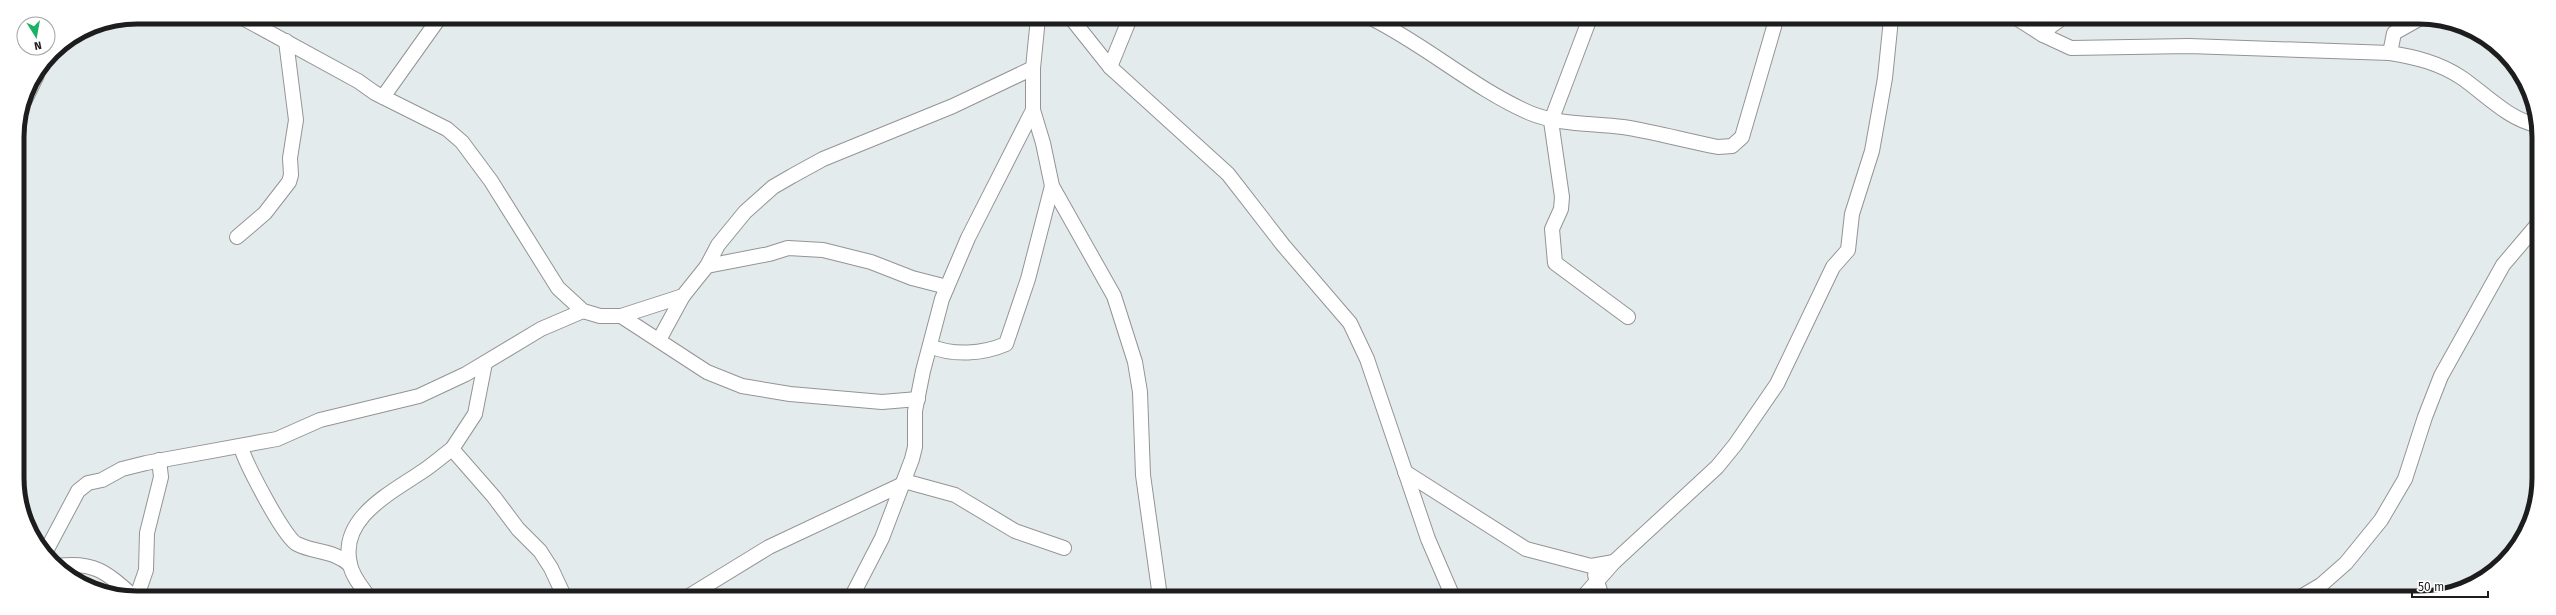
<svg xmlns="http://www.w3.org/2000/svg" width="2556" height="615" font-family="'Fira Sans',sans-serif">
<rect width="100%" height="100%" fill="#e4ebed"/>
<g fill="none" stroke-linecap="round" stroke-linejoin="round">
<defs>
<g id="minor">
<path d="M241,17L358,81L375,93L447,129L462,142L491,181L558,288L583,311L600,316H621L707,372L742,386L790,394L882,402L918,399"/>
<path d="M1038,18L1033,68V110L1043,143L1052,186L1114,296L1135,362L1140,392L1143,475L1160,597"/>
<path d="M1071,18L1110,67L1228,174L1283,245L1350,323L1367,359L1428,539L1453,597"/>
<path d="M1371,18C1426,45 1473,88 1530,113C1559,125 1592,123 1623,127C1655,132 1687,141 1718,147L1732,146L1742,137L1774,27V19"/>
<path d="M1590,18L1551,121L1562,197L1561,209L1552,229L1555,263L1628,317"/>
<path d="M2018,19L2043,35L2071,48L2189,46L2390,53C2415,57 2440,63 2462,78C2484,93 2509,120 2537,125"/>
<path d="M2043,35L2051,26L2061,19"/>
<path d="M2390,53L2394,33L2419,19"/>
<path d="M1110,67L1130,18"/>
<path d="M383,97L440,17"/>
<path d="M24,102L37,75"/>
<path d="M237,237L265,213L289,182L291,175L290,158L296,120L286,41"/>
<path d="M707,266L769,254L788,248L823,250L871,262L912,278L947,287"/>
<path d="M621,316L683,296L707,266L718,245L745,212L773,187L792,176L823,159L953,106L1033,68"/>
<path d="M659,340L683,296"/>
<path d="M930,346C953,356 983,354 1006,344L1028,279L1052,186"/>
<path d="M485,363L475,414L452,449L494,497L518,529L540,551L551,568L564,596"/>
<path d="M241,447C245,462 284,538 297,544C315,553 334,550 350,565"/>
<path d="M1405,472L1526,549L1591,566L1614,562"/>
<path d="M904,481L955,495L1015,531L1064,548"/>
<path d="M45,553L78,491L88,483L102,480L122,469L146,463L277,439L320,420L419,396L466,374L541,329L583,311"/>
<path d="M57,566C94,561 106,572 133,596"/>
<path d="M1595,575L1602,597"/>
<path d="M137,596L146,570L147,533L161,477L159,460"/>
<path d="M368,596C361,586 352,576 350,564C339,519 389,494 420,473C431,466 441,457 452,449"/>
<path d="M689,596L769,547L903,484"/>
<path d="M852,596L882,538L912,459L915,447V411L923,371L942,299L968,238L1033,110"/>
<path d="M1583,597L1614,562L1717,467L1735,445L1777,384L1833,267L1848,250L1852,214L1872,151L1885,78L1891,19"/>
<path d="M2299,598L2321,585L2346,563L2381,520L2405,479L2425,417L2441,376L2503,265L2537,225"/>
</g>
</defs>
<use href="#minor" stroke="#949494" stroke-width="16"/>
<use href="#minor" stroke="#fff" stroke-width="14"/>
</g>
<path d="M0 0H2556V615H0ZM137 24H2419A113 113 0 0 1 2532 137V478A113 113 0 0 1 2419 591H137A113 113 0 0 1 24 478V137A113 113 0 0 1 137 24Z" fill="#fff" fill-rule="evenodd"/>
<path fill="none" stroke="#1d1d1d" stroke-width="5" d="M137 24H2419A113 113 0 0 1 2532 137V478A113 113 0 0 1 2419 591H137A113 113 0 0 1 24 478V137A113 113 0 0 1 137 24Z"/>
<g transform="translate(36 36) rotate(169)"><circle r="19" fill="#ffffff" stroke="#a5a5a5"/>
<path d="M0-3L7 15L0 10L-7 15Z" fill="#19b163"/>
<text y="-6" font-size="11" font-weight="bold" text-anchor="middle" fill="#1d1d1d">N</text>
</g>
<path d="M2412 591v6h76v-6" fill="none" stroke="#1d1d1d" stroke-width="2"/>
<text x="2418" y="591" font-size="12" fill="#1d1d1d" stroke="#ffffff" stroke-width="3" paint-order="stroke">50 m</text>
</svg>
